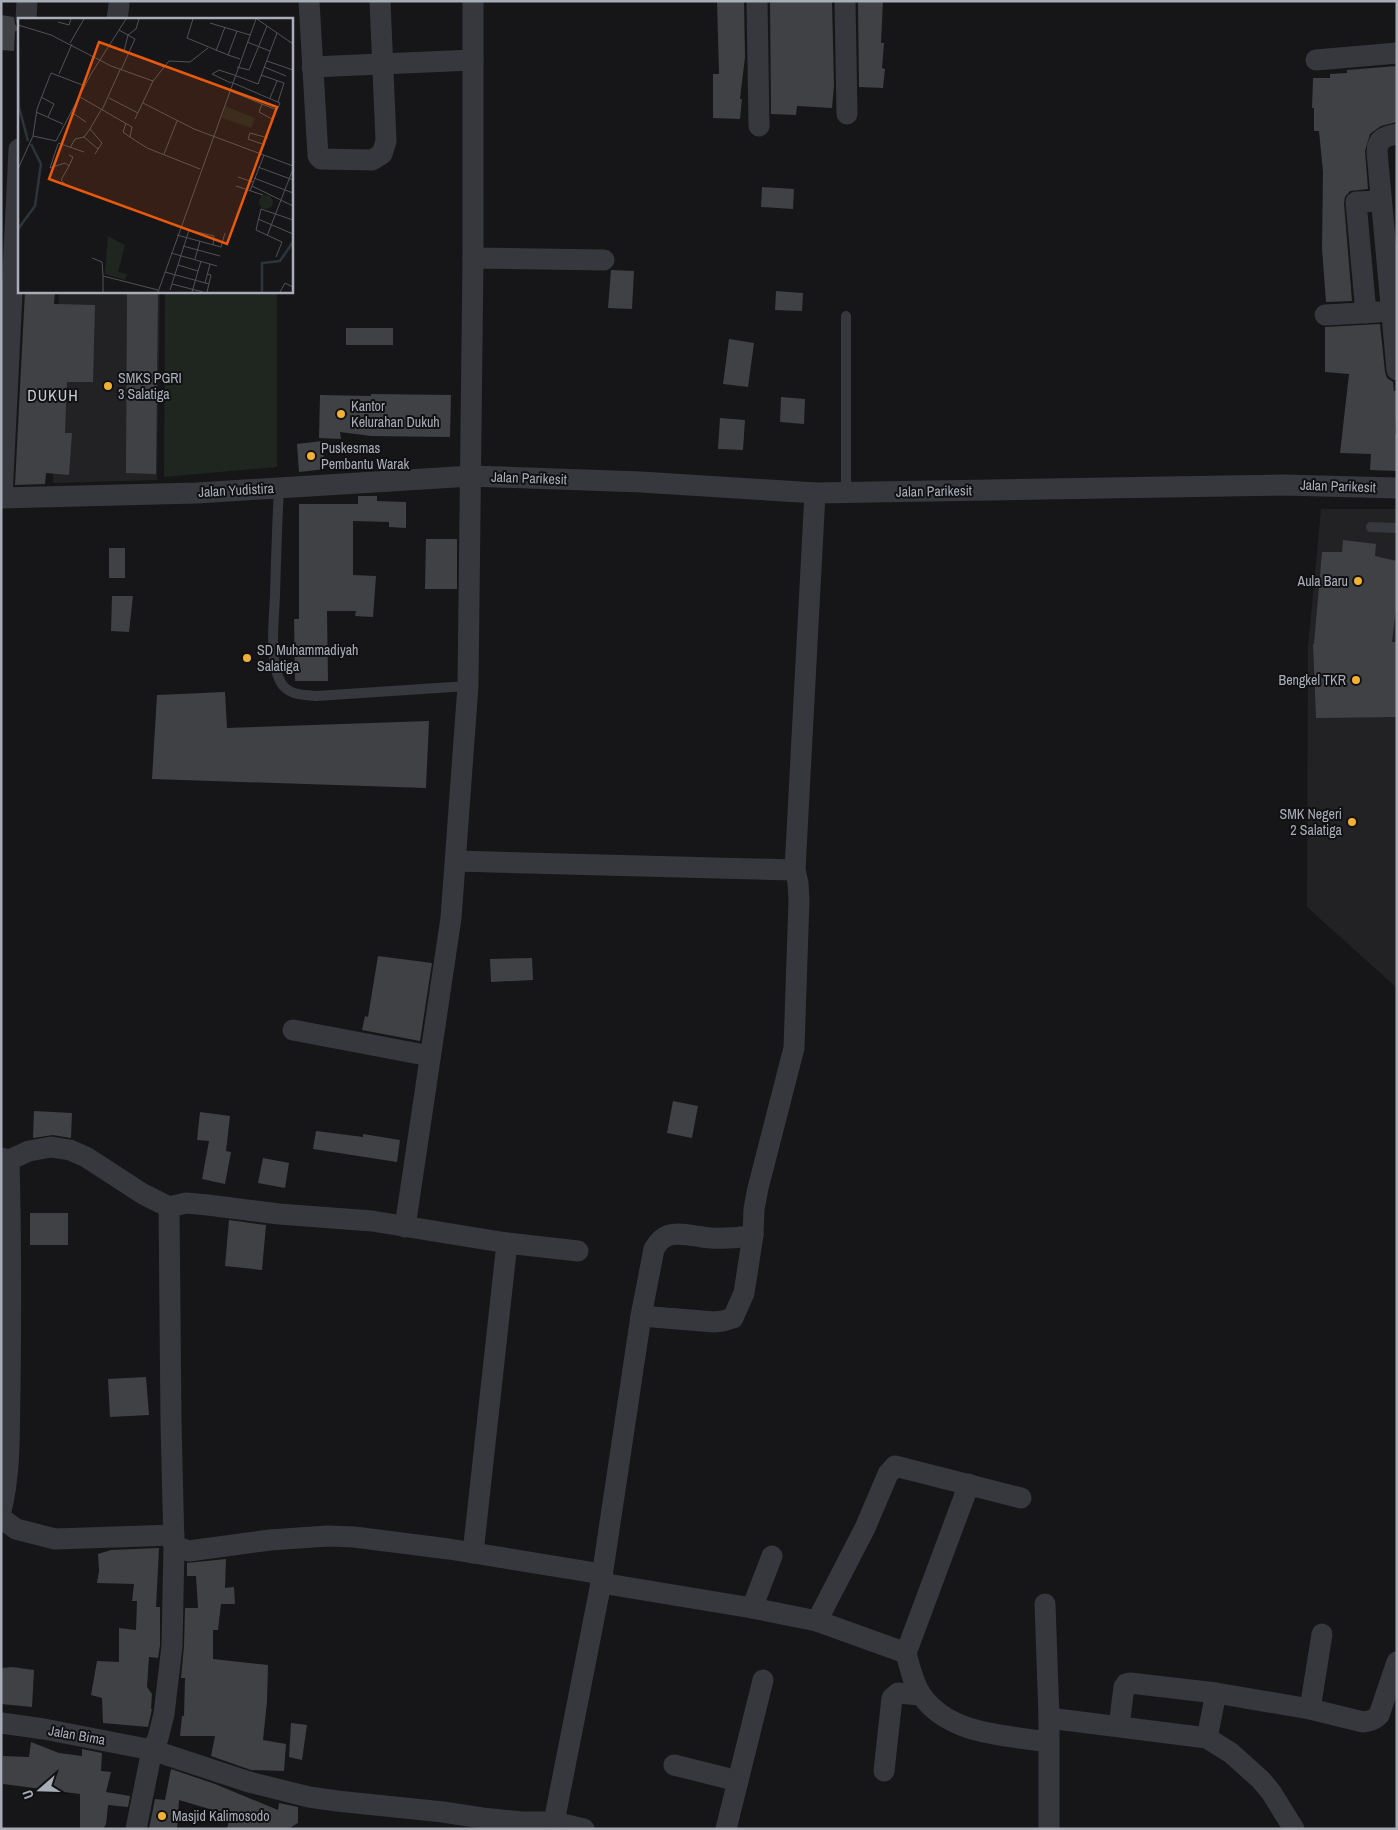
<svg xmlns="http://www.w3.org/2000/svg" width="1398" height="1830" font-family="'Archivo Narrow',sans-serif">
<rect width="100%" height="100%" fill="#161618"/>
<g fill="#222225">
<path d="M59,291H160L157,480L53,483Z"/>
<path d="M1321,509H1397V988L1307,907L1308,647Z"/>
</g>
<path fill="#1e261f" d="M165,291H277V467L164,477Z"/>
<g fill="#404145">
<path d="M717,1H744L745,57L740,99H742L740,119L713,118V74H719Z"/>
<path d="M770,1H832L834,86L832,108L797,106L796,115L771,114Z"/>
<path d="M858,1H883L881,43H884L882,68L885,69L883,88L859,87Z"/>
<path d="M1,15L14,17L15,24L17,27V31H15L14,51L1,50Z"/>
<path d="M1397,66V122L1381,126L1370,134L1365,151L1368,189L1350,191L1345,197L1344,203L1352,301L1326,302L1322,248L1323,172L1319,131H1314V108H1312L1313,78H1330V74L1347,73V70Z"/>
<path d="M762,187L794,189L793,209L761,207Z"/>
<path d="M611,270L634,271L632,309L608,308Z"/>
<path d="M25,291H55L54,304L95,305L93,382H67L65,433H72L69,475L46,473L45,484L15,485Z"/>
<path d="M127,291H158L156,474L126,473Z"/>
<path d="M776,291L803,293L802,311L775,310Z"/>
<path d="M1380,324L1385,372L1387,378L1393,382L1394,391H1397L1395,434H1397V471L1370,470L1371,454L1340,453L1349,374L1325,372V327Z"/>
<rect x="346" y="328" width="47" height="17"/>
<path d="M729,339L754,343L748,387L723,384Z"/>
<path d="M371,394L451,395L450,437L371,436L340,432L341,439L319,438L320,395L371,396Z"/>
<path d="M781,397L805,399L804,424L780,422Z"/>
<path d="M720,418L745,420L743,450L718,449Z"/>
<path d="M322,441L325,469L299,472L297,444Z"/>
<path d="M358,496H377V501L406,502V528L389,527V522L353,521V575L376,576L373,617L355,616L356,611H327L328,681H295L294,619H299V504H358Z"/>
<path d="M426,539H457V589H425Z"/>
<path d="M1343,540L1376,544L1375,556L1397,561V600L1392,642H1397V717L1316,718L1313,644H1314L1322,552H1342Z"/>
<rect x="109" y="548" width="16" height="30"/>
<path d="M112,596H133L129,632L111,631Z"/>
<path d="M225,692L227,728L429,721L426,788L152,779L157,695Z"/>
<path d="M378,956L432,963L420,1041L362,1030L365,1016L368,1017Z"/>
<path d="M532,958L533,980L491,982L490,959Z"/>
<path d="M673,1101L698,1106L692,1138L667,1133Z"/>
<path d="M34,1111L72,1113L71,1138L53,1135L33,1138Z"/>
<path d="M200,1112L230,1116L226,1151L231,1152L225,1184L202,1179L209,1141L197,1140Z"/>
<path d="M316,1131L363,1137V1134L400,1140L397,1162L313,1149Z"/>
<path d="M263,1158L289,1163L285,1188L258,1183Z"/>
<rect x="30" y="1213" width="38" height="32"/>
<path d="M229,1220L266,1225L262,1270L225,1266Z"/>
<path d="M146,1377L149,1415L110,1417L108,1379Z"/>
<path d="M159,1548L156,1607H160V1645L158,1658L149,1657L147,1687L152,1694L151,1709H152L148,1727L103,1723L102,1698L91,1695L97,1661L119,1662V1628L136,1630L137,1601H132L134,1584L97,1583L99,1571L98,1554L111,1550Z"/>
<path d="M226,1559L225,1588L234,1587L235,1604H221L218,1630H213V1659L268,1665L267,1702L263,1740L286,1744L284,1771L251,1770L211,1756L215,1736H180L182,1716H184L185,1678H181L184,1646L185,1608H198L196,1576H187V1563Z"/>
<path d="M12,1667L34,1670L32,1707L1,1704V1668Z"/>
<path d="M291,1723L307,1725L302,1760L289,1757Z"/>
<path d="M31,1742L59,1753L82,1756V1749L102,1753L101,1771L111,1772L106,1792L130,1796L128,1807L108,1805L106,1825H105L104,1829H80V1794L3,1784V1756L29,1757Z"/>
<path d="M171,1769L215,1784L278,1810L279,1803L298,1807V1823L288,1829H227L230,1815L179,1800L177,1829H149L155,1799L165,1800Z"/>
</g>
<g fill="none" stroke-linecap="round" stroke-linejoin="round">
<g stroke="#37383d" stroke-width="10">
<path d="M846,316V493"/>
<path d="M279,488C277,524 276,560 275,596C274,620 269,659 280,681C287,695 302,695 316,696L468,686"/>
<path d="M1371,527L1397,528"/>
</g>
<g stroke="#37383d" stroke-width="21">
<path d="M309,1L318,156L321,159L372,160L382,154L386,141L380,1"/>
<path d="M757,1L759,126"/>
<path d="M845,1L847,114"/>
<path d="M26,19L27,1"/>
<path d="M117,19L119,5"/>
<path d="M1316,60L1397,53"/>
<path d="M312,67L473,60"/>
<path d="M1397,134C1385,136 1377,139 1377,152L1397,370"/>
<path d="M473,258L604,260"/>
<path d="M1366,313L1356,202L1381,201"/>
<path d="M1325,315L1379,312"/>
<path d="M1,498L197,493L471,476L641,482L816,493L1283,485L1397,488"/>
<path d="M2,498L19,149"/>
<path d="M456,861L795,870"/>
<path d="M293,1030L430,1056"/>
<path d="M1,1158L9,1160L29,1151L51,1147L70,1150L86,1157L143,1194L169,1207"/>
<path d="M405,1227L451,918L468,686L473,258V1"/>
<path d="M641,1316L714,1322L723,1321L733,1318L744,1293L753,1235"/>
<path d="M969,1484L906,1653C910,1667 913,1684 922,1696C950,1735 1005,1735 1048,1742"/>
<path d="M1,1511C11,1471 9,1429 10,1389C11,1312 11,1236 9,1160"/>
<path d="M1,1518L16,1529L55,1539L174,1535"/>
<path d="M174,1546L189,1551L270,1540L328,1536L354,1537L449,1549L602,1574"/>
<path d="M473,1553L507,1243"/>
<path d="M601,1583L752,1608L817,1621L906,1653"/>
<path d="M1045,1604L1049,1718V1829"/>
<path d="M752,1608L772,1556"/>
<path d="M817,1621L865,1528L888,1474L895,1466L1021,1498"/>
<path d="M1216,1693L1310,1709L1363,1722C1370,1721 1374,1720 1379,1715L1397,1662"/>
<path d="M1310,1709L1322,1634"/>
<path d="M1049,1718L1207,1738L1231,1753L1261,1780L1271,1792L1294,1829"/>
<path d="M1,1723L44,1729L152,1750L249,1782L309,1797L337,1801L443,1812L482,1818L522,1822H554L584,1829"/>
<path d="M1119,1726L1124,1687L1126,1684L1130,1683L1216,1693L1207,1738"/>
<path d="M674,1765L738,1781"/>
<path d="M884,1771L892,1698L898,1693L921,1695"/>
<path d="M554,1822L601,1583L641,1316L654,1249C657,1244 661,1238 667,1236C679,1231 698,1237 710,1238C725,1239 739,1238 753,1235L754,1209L758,1188L794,1048L799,900L798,883L795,870L815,493"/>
<path d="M136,1829L152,1750L158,1738L164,1714L172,1646L174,1546L171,1422L169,1207L186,1203L208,1205L279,1214L372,1221L507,1243L578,1251"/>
<path d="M726,1829L763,1680"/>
</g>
</g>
<g fill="#f2b134" stroke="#111113" stroke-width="2">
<circle cx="108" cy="386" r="5"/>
<circle cx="341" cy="414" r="5"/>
<circle cx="311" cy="456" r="5"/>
<circle cx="1358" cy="581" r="5"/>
<circle cx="247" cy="658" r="5"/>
<circle cx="1356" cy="680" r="5"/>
<circle cx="1352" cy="822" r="5"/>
<circle cx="162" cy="1816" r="5"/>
</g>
<g text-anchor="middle" stroke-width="4" stroke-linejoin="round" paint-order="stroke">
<g font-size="14" fill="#a8adb8" stroke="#111113" text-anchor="start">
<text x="118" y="383">SMKS PGRI<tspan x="118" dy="16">3 Salatiga</tspan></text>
<text x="351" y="411">Kantor<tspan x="351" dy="16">Kelurahan Dukuh</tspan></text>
<text x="321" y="453">Puskesmas<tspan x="321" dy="16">Pembantu Warak</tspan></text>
<text x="1348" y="586" text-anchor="end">Aula Baru</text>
<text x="257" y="655">SD Muhammadiyah<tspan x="257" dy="16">Salatiga</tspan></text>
<text x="1346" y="685" text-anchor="end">Bengkel TKR</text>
<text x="1342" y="819" text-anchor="end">SMK Negeri<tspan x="1342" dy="16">2 Salatiga</tspan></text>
<text x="172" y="1821">Masjid Kalimosodo</text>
</g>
<g font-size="14" fill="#a8adb8" stroke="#111113">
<text transform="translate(529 478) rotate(2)" y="5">Jalan Parikesit</text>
<text transform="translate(1338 486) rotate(2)" y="5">Jalan Parikesit</text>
<text transform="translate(236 490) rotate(-3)" y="5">Jalan Yudistira</text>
<text transform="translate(934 491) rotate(-1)" y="5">Jalan Parikesit</text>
<text transform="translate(77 1735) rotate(10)" y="5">Jalan Bima</text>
</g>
<g font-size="16" letter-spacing="1" fill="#c9ccd4" stroke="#111113">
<text x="53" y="401">DUKUH</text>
</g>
</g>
<g transform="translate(18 18)">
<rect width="275" height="275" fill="#161618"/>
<path d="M207,88L237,100L233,110L204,100ZM241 184a7 7 0 1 1 14 0a7 7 0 1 1-14 0ZM90,218L107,227L100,254L109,256L107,262L87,256Z" fill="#1e261f"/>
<path fill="none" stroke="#2c353c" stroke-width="2.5" d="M0,26L1,89M1,89L10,123M0,211L17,188L23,146L13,126M244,274V245L262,243L275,224"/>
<path fill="none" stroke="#505258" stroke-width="1" d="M121,1L118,11L110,17L106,33L146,49M175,1L169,20L210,37M239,1L275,26M40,4L51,7L53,1M192,5L232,17M0,7L33,17L93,48L135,63L117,101M101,12L117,21L103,52M219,13L210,37L222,41M229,24L252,33M52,25L66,1M198,33L207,9M249,43L275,52M219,49L231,52L249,8M246,49L268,58M41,56L54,26M216,57L240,66L259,15M243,57L266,65L260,84M135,63L151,43L172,44L190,30M213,64L262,85L259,92L244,86M213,65L194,56L201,52L216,57M210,72L244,86L241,94L254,101M23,79L36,86L30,99M62,79L114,109L112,119L129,130L182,151M91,80L120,95M252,80L259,63M125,85L176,111L275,148M84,92L102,52M18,94L45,106M53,94L68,104M108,105L105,114L112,119M72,111L84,125L77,136M15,118L19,91L33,55L67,68M66,119L80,131M40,125L66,134M40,126L32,150L47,145L51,148L55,139L51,137M247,127L230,121L232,115L250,120M52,130L57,121L66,119L72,111L83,92M146,136L159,103M240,149L275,162M0,151L15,118L38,123L73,56L108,1M220,159L235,164M236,160L275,175M48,167L43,162L51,148M218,168L245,177M234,168L275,188M232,173L246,137M240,201L275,216M159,217L203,229L207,215M249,218L275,151M165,228L202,238M153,235L199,248M258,239L264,224L238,212L243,191L275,202M74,240L84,244L85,258M177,241L182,223M160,247L180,253M147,254L191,266M187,265L192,246M154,266L185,274M152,272L171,212L196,218L195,227M85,274V258L140,272M140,274L238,1M174,274L183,243M189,274L193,257L189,256M262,274L267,265L275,269"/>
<path fill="#e8590c" fill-opacity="0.15" stroke="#e8590c" stroke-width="2.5" d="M81,24L259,89L209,226L31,161Z"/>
<rect width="275" height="275" fill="none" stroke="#a8adb8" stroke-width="2.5"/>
</g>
<rect width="1398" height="1830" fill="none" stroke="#a8adb8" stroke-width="5"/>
<g transform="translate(40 1790) rotate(250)" stroke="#111113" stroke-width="4" paint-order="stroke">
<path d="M0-4L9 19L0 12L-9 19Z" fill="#a8adb8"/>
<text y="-8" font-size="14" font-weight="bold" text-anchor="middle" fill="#a8adb8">U</text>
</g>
</svg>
